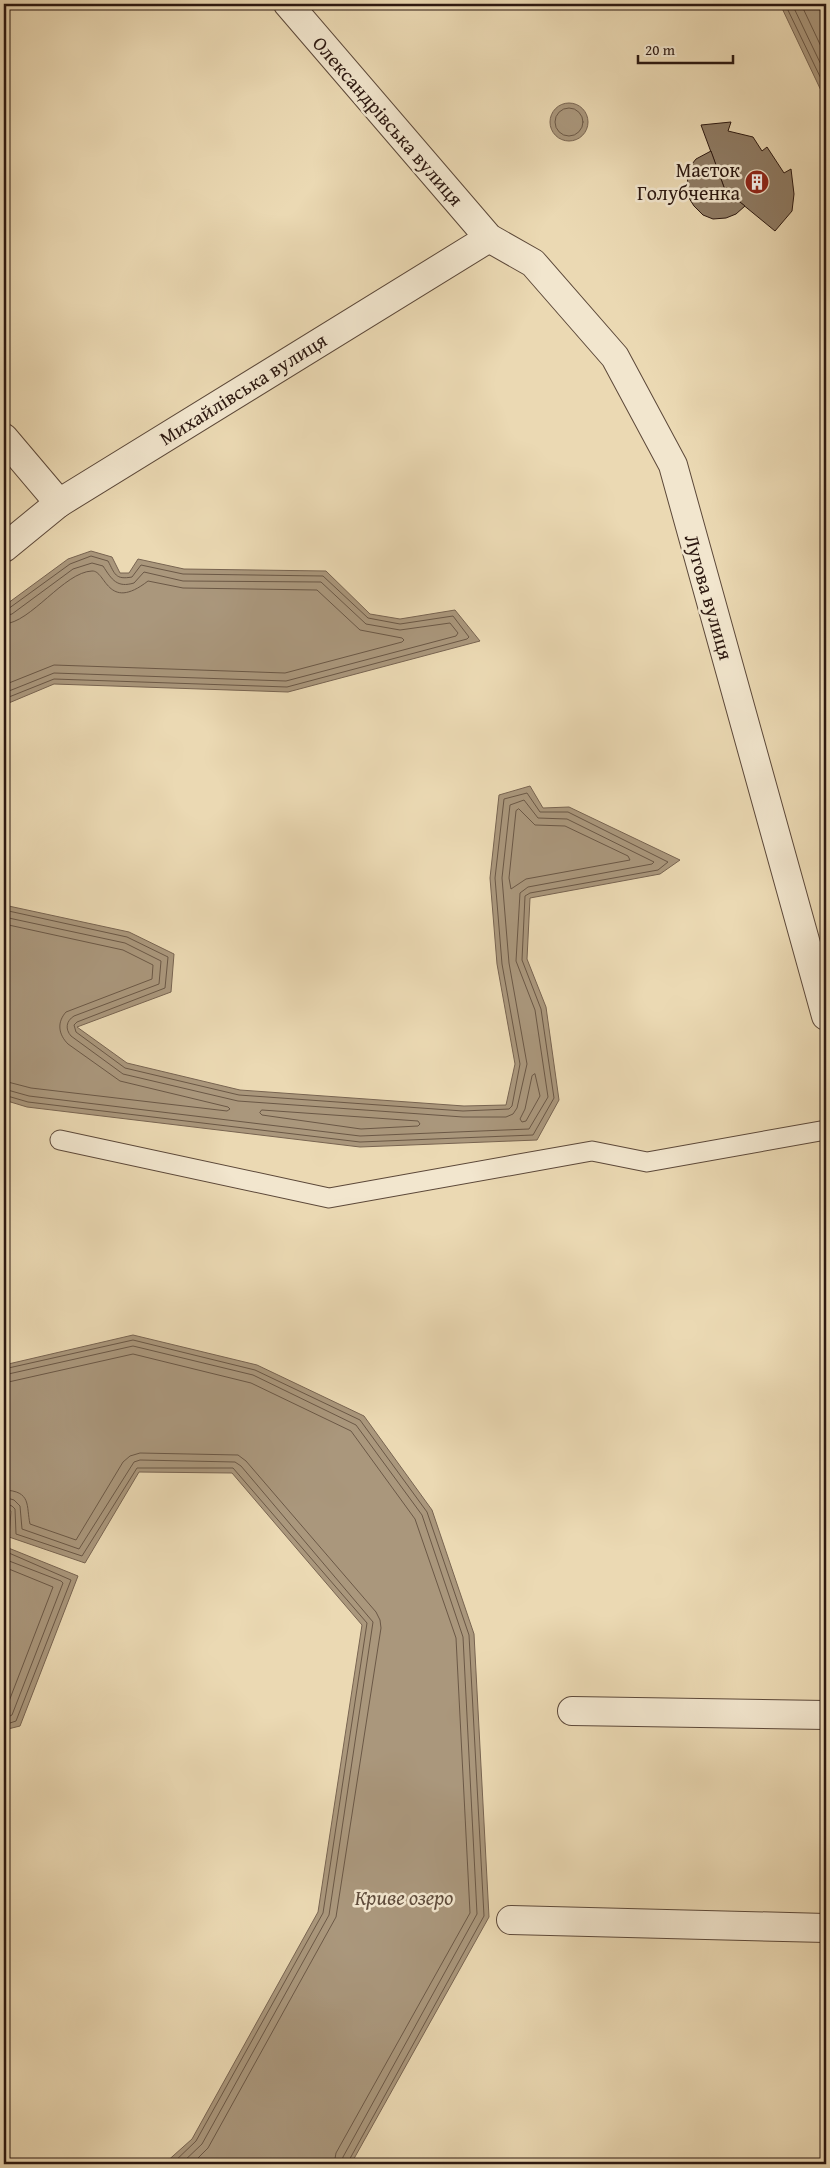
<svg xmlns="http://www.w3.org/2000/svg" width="830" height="2168" font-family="'Gentium Book Plus',serif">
<rect width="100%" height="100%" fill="#ebd9b3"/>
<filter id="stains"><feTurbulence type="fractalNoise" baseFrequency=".004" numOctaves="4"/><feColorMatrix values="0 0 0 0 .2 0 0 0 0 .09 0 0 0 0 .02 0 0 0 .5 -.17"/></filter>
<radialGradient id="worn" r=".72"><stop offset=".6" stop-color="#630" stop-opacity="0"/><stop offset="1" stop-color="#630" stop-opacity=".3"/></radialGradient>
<g fill="#aa977c" stroke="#786451">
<path d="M780,4H826V101Z"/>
<circle cx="569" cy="122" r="19"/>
<path d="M91,551L112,557L120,573H129L138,559L184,569L326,571L370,614L400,619L455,610L480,641L288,692L54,684L4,705V606L68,559Z"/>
<path d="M530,786L543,808L569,807L680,860L660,874L530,898L527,959L546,1007L559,1100L537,1140L360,1147L27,1107L4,1100V905L129,932L174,954L171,992L77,1027L127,1063L240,1090L464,1106L506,1105L515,1064L497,964L490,878L499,795Z"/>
<path d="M133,1335L257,1365L364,1416L432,1510L474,1634L489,1917L351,2164H164L192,2139L318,1912L362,1625L232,1473L139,1472L85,1563L9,1537L11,1511L4,1508V1365Z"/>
<path d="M6,1547L78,1576L20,1726L4,1730V1553Z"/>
</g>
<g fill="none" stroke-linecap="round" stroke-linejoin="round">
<g stroke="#6b5846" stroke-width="1">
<path d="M785,4L826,89"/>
<path d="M792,4L826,75"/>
<path d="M801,4L826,57"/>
<circle cx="569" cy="122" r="14"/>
<path d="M4,610L8,609L70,564L91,556L108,561C115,574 115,580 132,577L141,565L183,574L323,576L368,618L400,624L453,616L469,637L467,639L287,687L54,679L4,699"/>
<path d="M4,616L12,614L73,569L92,563L103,566C112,580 117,588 134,583L144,572L183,581L321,582L366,624L400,630L450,623L458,633L456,636L286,681L54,673L4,693"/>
<path d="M4,624C31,623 64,572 92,571C106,570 107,613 148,581L183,588L317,590L360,630L402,638L404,640L402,642L285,673L54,665L4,685"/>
<path d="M519,809L535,825L565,826L628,856L630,860L526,879L511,889L509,878L516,811Z"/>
<path d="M4,910L127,937L168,957L165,988L77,1022L74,1025L76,1032L125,1068L239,1095L463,1111L509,1109L512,1106L520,1064L502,964L495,878L504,799L527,793L540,812H568L668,862L658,870L530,893L525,896L522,960L541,1009L554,1098L533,1135L360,1142L28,1102L4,1095"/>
<path d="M4,917L125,943L161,961L159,984L74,1016C66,1021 65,1029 71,1036L123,1074L238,1101L463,1117H506L513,1114L517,1108L527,1064L509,963L502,878L510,805L524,800L538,818L567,819L654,862L652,864L528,887L520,893L516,961L535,1010L548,1097L529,1129L360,1136L29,1096L4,1089"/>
<path d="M4,924L123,950L153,965L152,979L66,1012C57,1022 58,1034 68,1044L120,1081L228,1107L230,1109L227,1111L31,1088L4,1081"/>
<path d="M535,1074L540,1096L526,1121L522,1122L520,1119L525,1109L532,1076Z"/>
<path d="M262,1110L418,1121L420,1124L418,1126L361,1129L262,1115L260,1113Z"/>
<path d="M4,1369L133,1340L255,1370L360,1420L427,1512L469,1635L484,1916L347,2164"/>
<path d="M4,1375L133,1346L253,1375L356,1425L422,1515L463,1637L477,1914L343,2157L341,2164"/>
<path d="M4,1383L133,1354L251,1383L351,1431L415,1519L456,1638L470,1913L336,2153L334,2164"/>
<path d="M4,1490C32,1491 26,1506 30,1524L76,1540L123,1462L130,1456L140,1453L238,1455L246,1461L376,1612L380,1620L381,1628L336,1917L208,2148L192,2164"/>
<path d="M4,1497L14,1500L20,1506L22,1529L79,1549L134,1462L140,1460L235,1462L241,1466L373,1622L329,1915L202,2144L181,2164"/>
<path d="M4,1503L12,1506L15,1509L16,1534L82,1556L137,1468H233L367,1623L323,1913L196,2141L172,2164"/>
<path d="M4,1553H9L71,1580L16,1721L4,1725"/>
<path d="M4,1559L61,1581L63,1583L12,1715L4,1719"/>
<path d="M4,1567L53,1587L6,1709L4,1711"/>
</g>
</g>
<g fill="#8f7c65" stroke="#2c1810">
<path d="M731,122L728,131L753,137L762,151L767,147L784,173L791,169L794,194L792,211L775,231L725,190L701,125Z"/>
<path d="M711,151L725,190L745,206L736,214L726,218L713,219L703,215L694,206L687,195L688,169L696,159Z"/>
</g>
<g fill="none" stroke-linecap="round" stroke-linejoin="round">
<defs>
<path id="service" d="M60,1140L329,1198L592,1151L647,1162L826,1130"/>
<g id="minor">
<path d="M288,4L489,238L533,263L615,357L673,465L826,1016"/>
<path d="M4,438L59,503"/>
<path d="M4,548L59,503L489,238"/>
<path d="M572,1711L826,1715"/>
<path d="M511,1920L826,1928"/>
</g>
</defs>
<use href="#service" stroke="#5c4839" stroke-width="21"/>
<use href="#minor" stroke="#5c4839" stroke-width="30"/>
<use href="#service" stroke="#f2e6ce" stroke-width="19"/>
<use href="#minor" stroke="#f2e6ce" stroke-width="28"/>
</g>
<defs>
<symbol id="building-disc" viewBox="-11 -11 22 22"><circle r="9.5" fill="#8f2418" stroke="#f2e6ce"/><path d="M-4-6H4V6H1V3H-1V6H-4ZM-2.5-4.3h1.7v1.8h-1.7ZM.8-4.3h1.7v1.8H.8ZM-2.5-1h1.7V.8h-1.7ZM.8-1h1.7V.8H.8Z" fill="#fff"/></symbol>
</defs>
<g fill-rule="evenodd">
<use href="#building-disc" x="743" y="168" width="28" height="28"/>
</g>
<g text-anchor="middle" stroke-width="5" stroke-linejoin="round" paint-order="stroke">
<g font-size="20" fill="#2c1810" stroke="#f2e6ce">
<text transform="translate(388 121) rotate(49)" y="7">Олександрівська вулиця</text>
<text transform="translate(243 389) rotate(-32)" y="7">Михайлівська вулиця</text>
<text transform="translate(709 597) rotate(74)" y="7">Лугова вулиця</text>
</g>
<g font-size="20" fill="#2c1810" stroke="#f2e6ce" text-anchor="end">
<text x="740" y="177">Маєток<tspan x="740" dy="23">Голубченка</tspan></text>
</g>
<g font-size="21" font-style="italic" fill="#5e4b3b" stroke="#f2e6ce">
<text x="404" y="1905">Криве озеро</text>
</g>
</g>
<rect width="830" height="2168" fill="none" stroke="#ebd9b3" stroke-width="20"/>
<rect x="5" y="5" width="820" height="2158" fill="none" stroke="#2c1810" stroke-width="2.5"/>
<rect x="10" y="10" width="810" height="2148" fill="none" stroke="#2c1810"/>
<path d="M638 55v8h95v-8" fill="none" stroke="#2c1810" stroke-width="2.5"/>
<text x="645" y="55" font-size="15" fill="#2c1810" stroke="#f2e6ce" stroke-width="4" paint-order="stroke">20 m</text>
<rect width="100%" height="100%" filter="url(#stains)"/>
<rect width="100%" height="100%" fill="url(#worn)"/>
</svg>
